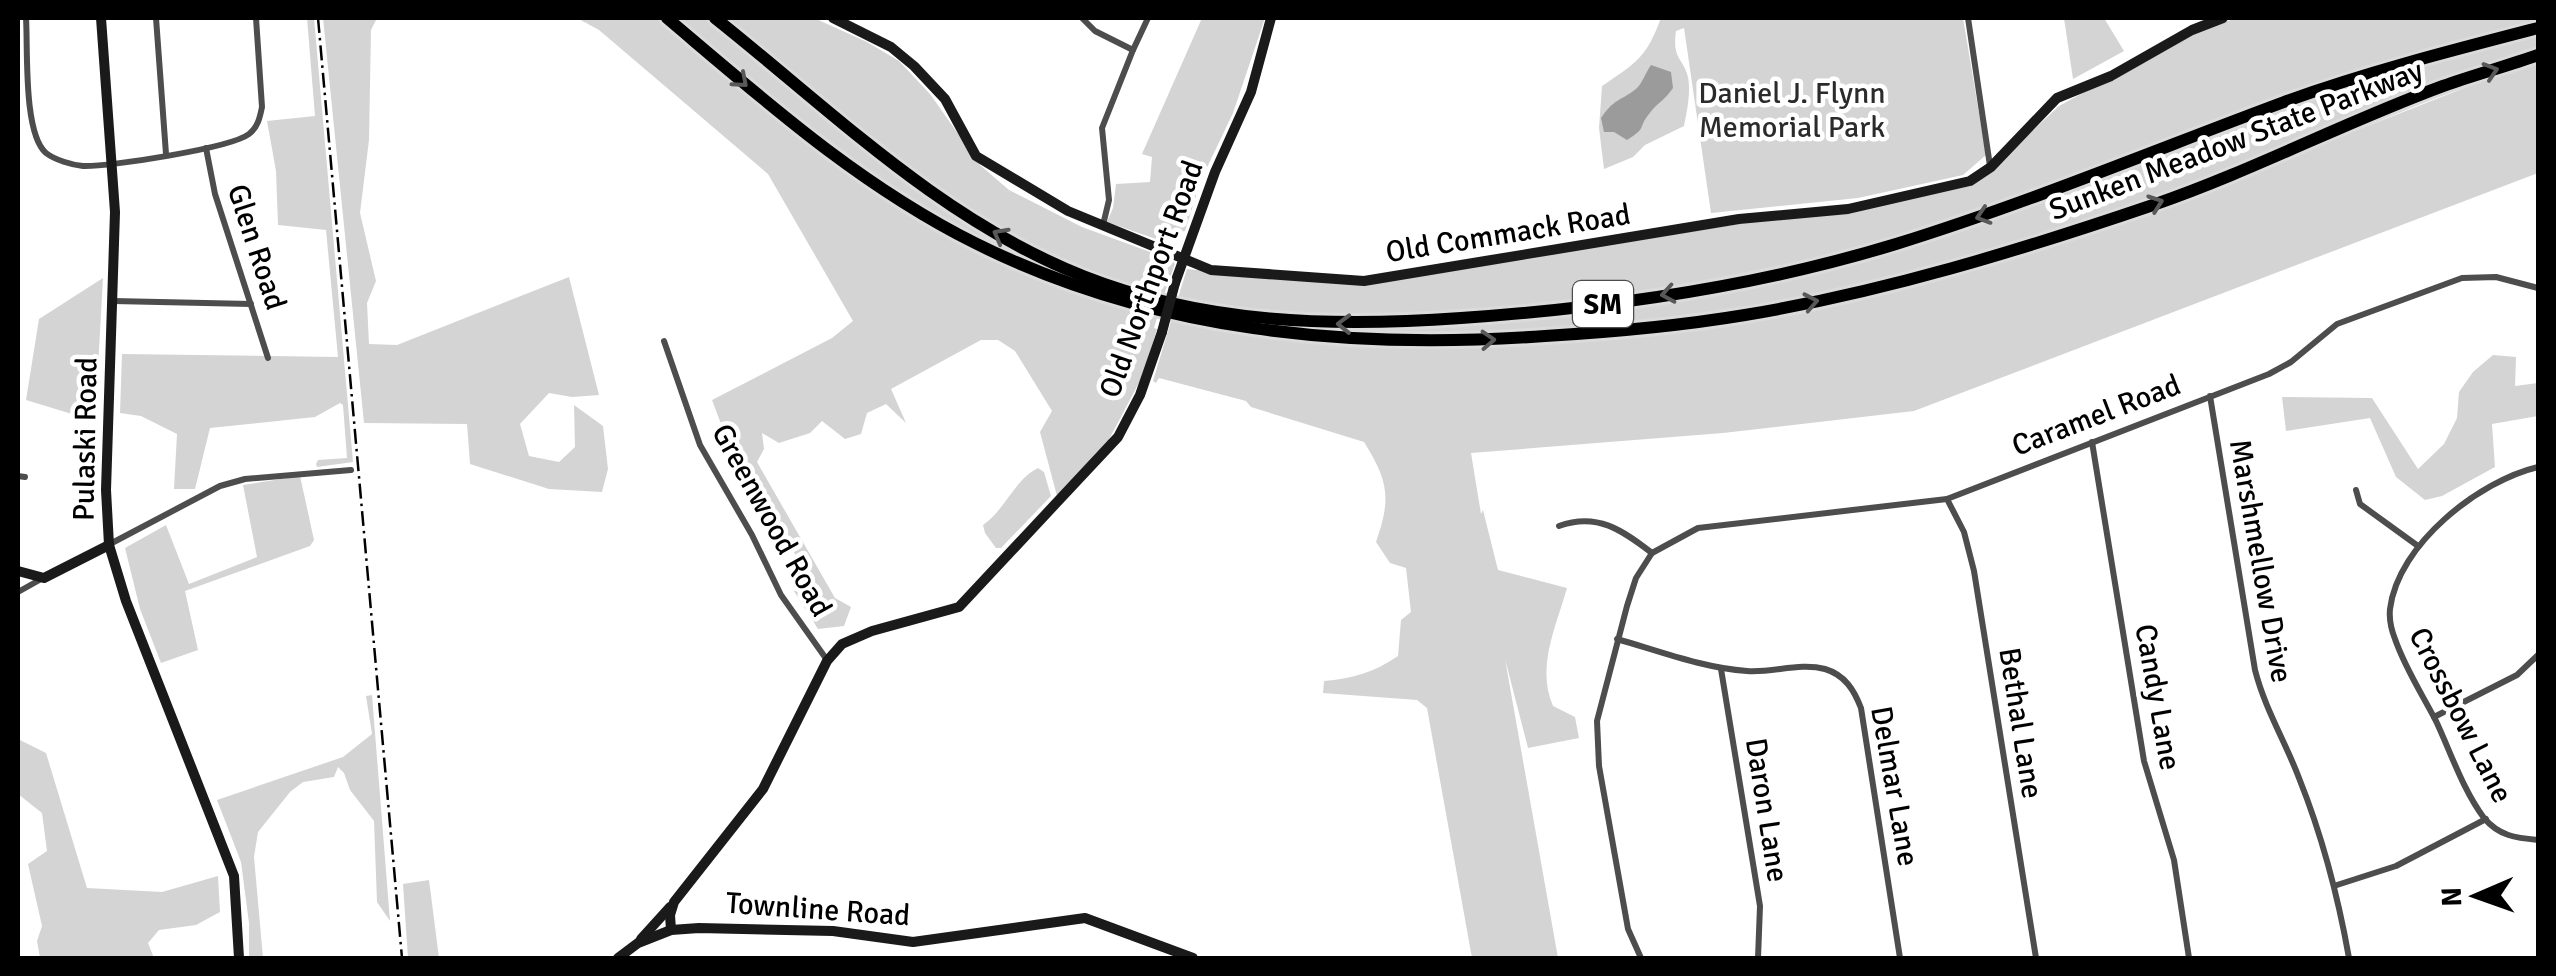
<svg xmlns="http://www.w3.org/2000/svg" width="2556" height="976" font-family="Signika,sans-serif">
<rect width="100%" height="100%" fill="#fff"/>
<g fill="#d4d4d4">
<path d="M307,18H314L353,462L317,467L316,464L318,460L347,458L343,405L340,403L315,417L210,428L195,489H174L177,434L141,416L120,413L122,354L338,357L326,230L278,225L276,171L267,121L315,116Z"/>
<path d="M323,18H377L371,30L369,140L360,213L376,281L367,303L369,344L397,345L569,277L599,395L572,397L549,393L520,424L529,456L559,462L575,447L574,405L603,426L608,469L602,492L549,489L470,464L467,424L364,423Z"/>
<path d="M577,18H661L840,168L918,218L1131,308V311L1157,318L1154,328L1157,329L1143,375L1104,449L1057,496L1040,432L1052,411L1015,351L998,340H981L891,389L906,423L886,404L867,413L861,434L845,439L822,421L810,433L779,443L762,433L764,449L757,462L835,598L851,607L844,626L818,629L794,591L808,577L721,424L712,400L832,338L853,321L768,174L599,30Z"/>
<path d="M674,18H709L939,205L1024,254L1022,260L938,219L851,164Z"/>
<path d="M722,18H814L867,42L899,61L930,94L980,165L1009,190L1082,227L1172,260L1175,264L1163,297L1060,261L1002,233L933,190Z"/>
<path d="M1202,18H1265L1233,113L1201,180L1185,231L1156,239L1107,222L1113,208L1116,184L1150,182L1152,157L1142,154Z"/>
<path d="M1661,18H1963L1986,155L1963,175L1858,198L1711,213L1684,28L1676,31C1672,60 1683,57 1688,77C1691,92 1687,111 1684,126L1645,145L1633,157L1604,169L1599,128L1602,86C1637,62 1646,58 1661,18Z"/>
<path d="M2064,18H2104L2124,51L2073,79Z"/>
<path d="M2236,18H2538V24L2502,32L2008,203L1863,249L1727,281L1587,303L1353,321L1259,315L1177,301L1187,269L1358,284L1941,192L1993,168L2059,106L2189,35Z"/>
<path d="M2538,33V51C2291,147 2043,256 1780,304C1682,322 1579,336 1479,337C1426,337 1373,335 1321,334L1320,329L1411,328L1481,323L1691,297L1968,226L2347,87L2430,60Z"/>
<path d="M2538,59V173L1914,411L1723,433L1471,453L1481,514L1483,510L1498,570L1567,588C1556,627 1536,667 1553,706L1575,717L1579,738L1528,748L1505,659L1558,958H1472L1427,708L1417,700L1323,693L1324,681C1351,679 1375,672 1398,656L1401,620L1411,612L1406,568L1390,563L1376,542C1391,499 1389,482 1364,442L1251,407L1246,401L1159,378L1156,383L1153,381L1172,318L1226,331L1284,339L1353,345L1453,347L1549,342L1777,314L2174,202Z"/>
<path d="M103,278L95,421L26,400L39,319Z"/>
<path d="M2493,355L2516,357L2515,386L2538,383V416L2492,424L2495,467L2442,496L2425,500L2396,477L2370,418L2286,431L2282,397L2372,398L2418,469L2444,444L2457,418L2459,392L2473,372Z"/>
<path d="M1038,468L1044,472L1051,496L1001,548H996L985,533L983,525C1005,510 1015,479 1038,468Z"/>
<path d="M300,476L314,540L310,546L185,591L198,650L161,663L140,609L125,548L166,525L189,584L257,557L243,485Z"/>
<path d="M372,695L390,921L377,902L374,821L350,790L344,773L338,767L334,777L303,782L290,792L258,832L254,857L263,958H249V923L241,862L217,800L343,757L372,734L366,696Z"/>
<path d="M18,739L46,753L87,888L162,892L218,876L220,912L196,925L159,930L148,943L154,958H40L37,941L42,926L28,864L47,851L42,813L18,794Z"/>
<path d="M429,880L439,958H408L403,884Z"/>
</g>
<path fill="#9b9b9b" d="M1651,65L1671,72L1673,88C1666,99 1656,104 1649,114C1637,129 1648,127 1627,140L1614,132H1604L1601,118C1615,98 1619,102 1636,89C1642,84 1646,72 1651,65Z"/>
<g fill="none" stroke-linecap="round" stroke-linejoin="round">
<defs>
<g id="highway">
<path d="M667,18C765,101 859,185 975,243C1153,332 1350,350 1545,336C1612,332 1679,326 1745,315C1884,292 2021,250 2153,205C2252,171 2345,122 2443,86C2474,75 2507,66 2538,55"/>
<path d="M715,18C832,111 941,220 1083,276C1204,324 1333,327 1461,318C1606,308 1756,287 1896,244C2028,203 2155,150 2284,102C2367,72 2453,50 2538,28"/>
</g>
</defs>
<use href="#highway" stroke="#dbdbdb" stroke-width="18"/>
<g stroke="#4d4d4d" stroke-width="6">
<path d="M26,18C28,48 23,133 46,153C55,160 72,165 83,166C109,167 231,148 249,134C258,127 260,117 262,107L256,18"/>
<path d="M156,18L166,154"/>
<path d="M1082,18L1095,31L1133,50L1148,18"/>
<path d="M1968,18L1990,166"/>
<path d="M206,148L215,194L268,358"/>
<path d="M1103,225L1109,200L1102,128L1133,50"/>
<path d="M113,301L251,304"/>
<path d="M664,341L700,445L752,535L781,595L827,660"/>
<path d="M2210,396L2255,670C2265,709 2285,741 2299,778C2323,838 2338,896 2349,958"/>
<path d="M2092,442L2144,761L2174,860L2189,958"/>
<path d="M2538,467C2479,481 2398,544 2390,609C2389,619 2391,629 2395,639C2405,668 2422,694 2436,721C2451,753 2463,790 2484,818C2499,836 2516,838 2538,840"/>
<path d="M18,476L25,477"/>
<path d="M2356,490L2360,504L2418,546"/>
<path d="M1947,499L1964,532L1974,571L2036,958"/>
<path d="M1559,526C1597,512 1622,530 1652,553"/>
<path d="M110,544L220,486L245,479L351,470"/>
<path d="M18,592L43,578"/>
<path d="M1617,639C1659,651 1703,668 1747,671C1773,673 1800,662 1825,669C1845,675 1854,690 1861,708L1900,958"/>
<path d="M1721,669L1760,906L1758,958"/>
<path d="M2434,717L2517,675L2538,655"/>
<path d="M2337,885L2396,866L2486,819"/>
<path d="M1641,958L1628,929L1599,766L1597,721L1627,606L1636,578L1652,553L1698,528L1947,499L2269,374L2291,362L2337,324L2462,278L2496,277L2538,288"/>
</g>
<g stroke="#1a1a1a" stroke-width="10">
<path d="M101,18L115,212L106,490L109,545L126,601L234,876L239,958"/>
<path d="M833,18L891,47L914,66L945,99L976,156L1068,211L1211,270L1364,281L1739,219L1848,209L1970,181L1991,167L2057,98L2111,76L2192,30L2223,18"/>
<path d="M1175,283L1215,172L1251,92L1271,18"/>
<path d="M18,571L44,578L109,545"/>
<path d="M671,930L670,915L674,902L763,789L827,661L842,644L872,631L959,607L1118,437L1140,395L1162,332"/>
<path d="M641,939L670,907"/>
<path d="M618,958L638,943L671,930L699,928L833,931L913,942L1085,918L1193,958"/>
</g>
<use href="#highway" stroke="#000" stroke-width="12"/>
<path stroke="#000" stroke-width="2.5" stroke-dasharray="15 5 2.5 5" stroke-linecap="butt" d="M318,18L402,958"/>
<path stroke="#1a1a1a" stroke-width="10" d="M1162,332L1175,283"/>
</g>
<defs><path id="oneway-chevron" d="M-2-3.5L2.5 0L-2 3.5" fill="none" stroke-width="1.6" stroke-linecap="round" stroke-linejoin="round" transform="scale(2.5)"/></defs>
<g stroke="#595959">
<use href="#oneway-chevron" transform="translate(2491 71) rotate(-18)"/>
<use href="#oneway-chevron" transform="translate(741 81) rotate(41)"/>
<use href="#oneway-chevron" transform="translate(2156 203) rotate(-20)"/>
<use href="#oneway-chevron" transform="translate(1983 216) rotate(162)"/>
<use href="#oneway-chevron" transform="translate(1000 235) rotate(-151)"/>
<use href="#oneway-chevron" transform="translate(1668 294) rotate(170)"/>
<use href="#oneway-chevron" transform="translate(1811 302) rotate(-11)"/>
<use href="#oneway-chevron" transform="translate(1344 324) rotate(-179)"/>
<use href="#oneway-chevron" transform="translate(1488 340) rotate(-3)"/>
</g>
<g text-anchor="middle" stroke-width="9" stroke-linejoin="round" paint-order="stroke">
<rect fill="#fff" stroke="#4c4c4c" stroke-width="2.5" x="1573" y="281" width="60" height="46" rx="8"/>
<g font-size="28" font-weight="bold" fill="#000">
<text x="1603" y="314">SM</text>
</g>
<g font-size="30" fill="#2b2b2b" stroke="#fff">
<text x="1792" y="103">Daniel J. Flynn<tspan x="1792" dy="34">Memorial Park</tspan></text>
</g>
<g font-size="30" fill="#000" stroke="#fff">
<text transform="translate(2236 140) rotate(-21)" y="10">Sunken Meadow State Parkway</text>
<text transform="translate(1508 233) rotate(-9)" y="10">Old Commack Road</text>
<text transform="translate(257 247) rotate(72)" y="10">Glen Road</text>
<text transform="translate(1151 279) rotate(-70)" y="10">Old Northport Road</text>
<text transform="translate(2096 415) rotate(-21)" y="10">Caramel Road</text>
<text transform="translate(85 439) rotate(-89)" y="10">Pulaski Road</text>
<text transform="translate(772 520) rotate(61)" y="10">Greenwood Road</text>
<text transform="translate(2261 561) rotate(80)" y="10">Marshmellow Drive</text>
<text transform="translate(2158 697) rotate(80)" y="10">Candy Lane</text>
<text transform="translate(2461 715) rotate(63)" y="10">Crossbow Lane</text>
<text transform="translate(2021 723) rotate(81)" y="10">Bethal Lane</text>
<text transform="translate(1895 786) rotate(80)" y="10">Delmar Lane</text>
<text transform="translate(1767 810) rotate(81)" y="10">Daron Lane</text>
<text transform="translate(818 909) rotate(4)" y="10">Townline Road</text>
</g>
</g>
<rect width="2556" height="976" fill="none" stroke="#000000" stroke-width="40"/>
<g transform="translate(2476 896) rotate(268)" stroke="#ffffff" stroke-width="8" paint-order="stroke">
<path d="M0-8L18 38L0 25L-18 38Z" fill="#000000"/>
<text y="-15" font-size="28" font-weight="bold" text-anchor="middle" fill="#000000">N</text>
</g>
</svg>
